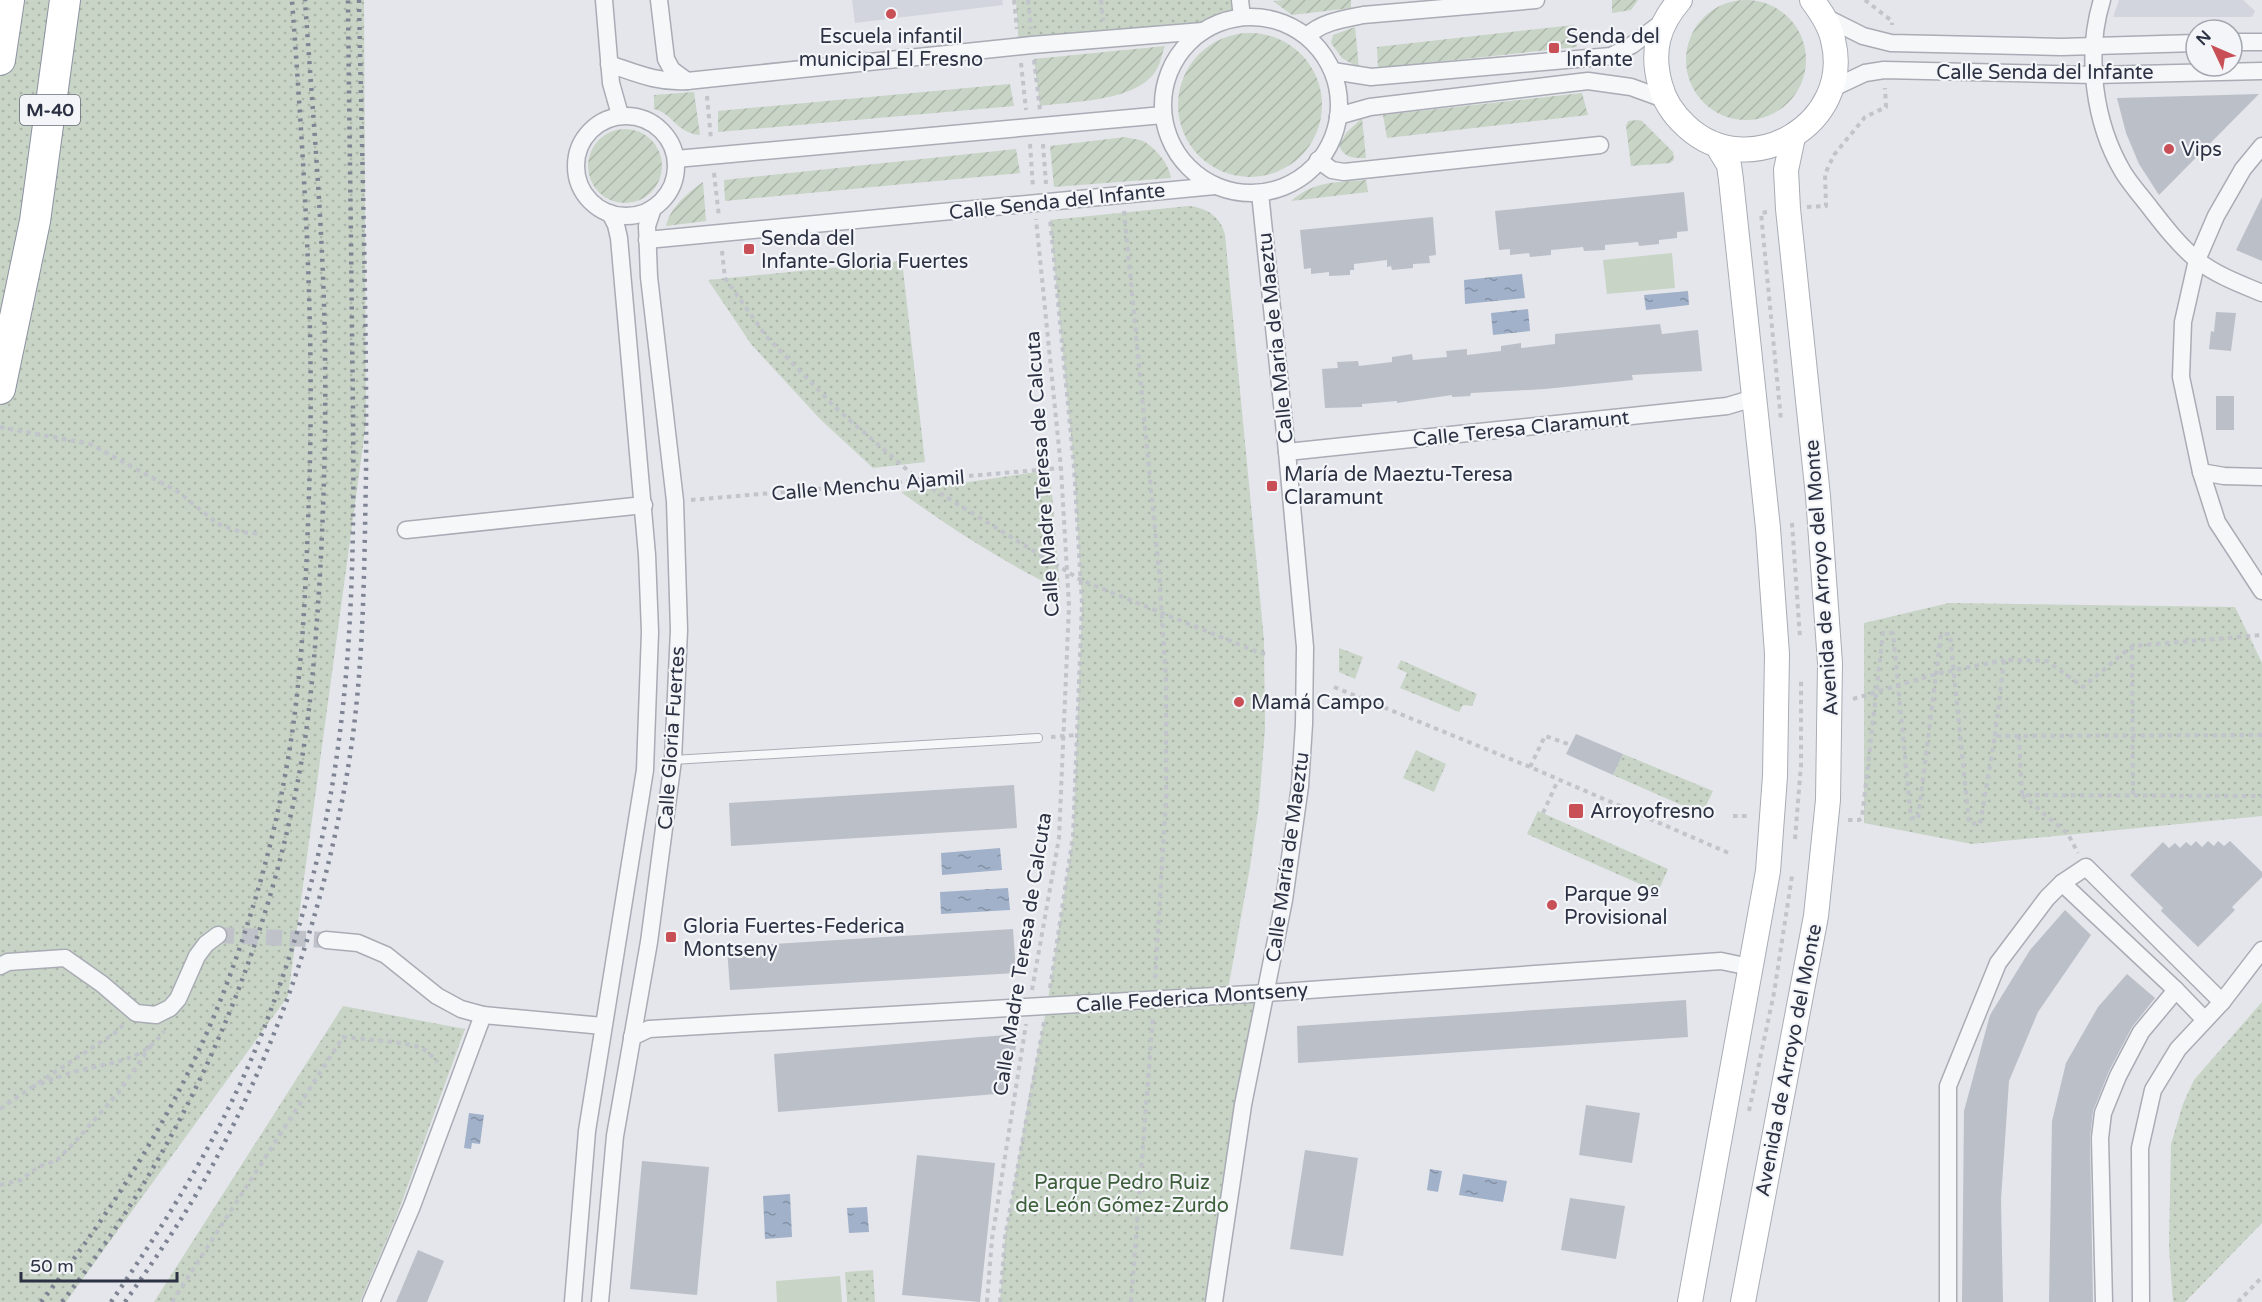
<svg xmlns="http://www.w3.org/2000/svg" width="2262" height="1302" font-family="'Varela Round',sans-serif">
<defs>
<pattern id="grass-dots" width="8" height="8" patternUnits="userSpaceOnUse" patternTransform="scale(1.5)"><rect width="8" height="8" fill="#c8d4c5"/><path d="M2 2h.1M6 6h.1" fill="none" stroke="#acb6aa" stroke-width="1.8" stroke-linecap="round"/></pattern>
<pattern id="garden-furrows" width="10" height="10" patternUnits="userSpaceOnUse" patternTransform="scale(1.5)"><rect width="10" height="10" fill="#c8d4c5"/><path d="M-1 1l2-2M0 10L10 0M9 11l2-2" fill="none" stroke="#acb6aa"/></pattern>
<pattern id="water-ripples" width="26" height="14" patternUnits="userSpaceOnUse" patternTransform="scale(1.5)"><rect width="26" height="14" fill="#a1b1c9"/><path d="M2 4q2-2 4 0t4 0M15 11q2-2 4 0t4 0" fill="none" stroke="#8391a5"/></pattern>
</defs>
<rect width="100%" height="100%" fill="#e4e6eb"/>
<g fill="#d2d5dd">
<path d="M852,0H1002L1003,5L855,23Z"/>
<path d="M2119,0H2243L2255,11L2252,17H2113Z"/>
</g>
<g fill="url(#grass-dots)">
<path d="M0,0H364L366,423L288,996L66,1302H0Z"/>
<path d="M1016,0H1240L1242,17L1221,22L1203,31L1019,47Z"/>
<path d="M1189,206C1207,208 1221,217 1225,235L1264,640L1265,729L1259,805L1250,867L1227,995L1267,993L1214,1302H1000L1005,1237L1030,1090L1047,1006L1073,836L1082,604L1074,467L1050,220Z"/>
<path d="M902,261L925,462L873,468L820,419L751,344L708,280Z"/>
<path d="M1050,470L1060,590C1002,561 953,530 901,492Z"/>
<path d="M1949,603L2235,607L2262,663V816L1972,844L1864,823V623Z"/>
<path d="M1339,648L1363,657L1355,679L1339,672Z"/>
<path d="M1401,660L1477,694L1472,706L1463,705L1459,712L1400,688L1407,673L1397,668Z"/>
<path d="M1416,750L1446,764L1434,792L1403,778Z"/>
<path d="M1623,754L1713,791L1702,814L1613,775Z"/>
<path d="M1538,811L1668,869L1658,892L1527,834Z"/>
<path d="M2262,1002V1223L2185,1302H2173L2169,1247L2171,1144L2183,1104L2194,1080Z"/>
<path d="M343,1006L465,1029L397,1215L360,1302H154Z"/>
<path d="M873,1270L875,1302H847L845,1272Z"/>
</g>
<g fill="url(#garden-furrows)">
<circle cx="1746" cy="60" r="60"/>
<path d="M1284,0H1351V8L1292,15L1273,1Z"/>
<path d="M1612,0H1638L1631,10L1612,13Z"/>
<path d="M1574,25L1577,47L1378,68L1377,47Z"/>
<path d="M1355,27L1359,68L1342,58L1331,43L1333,35Z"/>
<circle cx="1250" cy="105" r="72"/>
<path d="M1165,46C1162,53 1161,62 1157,69C1138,102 1074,101 1040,106L1034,59Z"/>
<path d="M1010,84L1014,106L718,132V111Z"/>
<path d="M694,92L700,135C676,133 674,114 654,109V95Z"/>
<path d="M1582,93L1588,115L1387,138L1383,115Z"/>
<path d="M1362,118L1366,158C1352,158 1345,158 1339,146L1346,133Z"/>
<path d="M1638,120L1642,121L1673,152L1674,160L1670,163L1631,166L1626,126L1628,121Z"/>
<circle cx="625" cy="166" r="37"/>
<path d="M1125,137C1132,139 1140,139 1145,142C1157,150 1169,164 1171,178L1054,187L1050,146Z"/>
<path d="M1016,149L1020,173L725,201L724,180Z"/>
<path d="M1366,180L1368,192L1291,201C1316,180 1335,183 1366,180Z"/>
<path d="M703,182L706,221L666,226C670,207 688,193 703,182Z"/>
</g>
<g fill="#c8d4c5">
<path d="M1672,253L1675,288L1607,294L1603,260Z"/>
<path d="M840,1276L842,1302H777L776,1281Z"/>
</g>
<g fill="url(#water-ripples)">
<path d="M1522,274L1525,298L1465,304L1464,280Z"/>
<path d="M1688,291L1689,305L1646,310L1644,295Z"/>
<path d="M1528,309L1530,331L1493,335L1491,313Z"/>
<path d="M1000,848L1002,870L942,875L941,853Z"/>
<path d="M1008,888L1010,910L941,914L940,892Z"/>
<path d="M469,1113L484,1115L480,1144L472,1143L471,1149L464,1148Z"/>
<path d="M1430,1169L1442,1171L1438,1192L1427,1190Z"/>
<path d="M1463,1174L1507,1181L1503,1202L1459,1195Z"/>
<path d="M790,1194L792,1237L765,1239L763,1196Z"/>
<path d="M867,1207L869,1232L849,1233L847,1208Z"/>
</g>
<g fill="#bbbfc8">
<path d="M2259,94L2159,195L2139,164L2126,133L2117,98Z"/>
<path d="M1684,192L1688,231L1677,232V238L1659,240V244L1639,246L1638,242L1605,245V250L1584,251L1583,247L1551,250V255L1530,257L1529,253L1510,255V249L1499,250L1495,211Z"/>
<path d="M2262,197V261L2236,250Z"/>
<path d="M1433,217L1436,255L1429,256L1430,263L1413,264V268L1392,270L1391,266L1387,267V260L1354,264V270H1350V275L1329,276V272L1311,274V268L1304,269L1300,230Z"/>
<path d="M2216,312L2236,313L2231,351L2209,349L2211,331L2214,332Z"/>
<path d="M1660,324L1662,334L1698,330L1702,371L1632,375L1633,380L1545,389L1471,393L1470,396L1452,397V395L1397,403V401L1362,404V407L1325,408L1322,369L1338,368L1337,362L1358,361L1359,366L1392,362V357L1412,354L1413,360L1447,357L1446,351L1467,349V355L1501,351V346L1521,343V348L1555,344V334Z"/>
<rect x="2216" y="396" width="18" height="34"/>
<path d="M1576,734L1623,754L1613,775L1566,754Z"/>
<path d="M1014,785L1017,828L731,846L729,803Z"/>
<path d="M2196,841L2202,847L2208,841L2214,846L2218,841L2224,846L2230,841L2262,872V877L2232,907L2235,910L2198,947L2161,911L2163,908L2130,875L2163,842L2169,848L2175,843L2180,848L2186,842L2191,846Z"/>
<path d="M2065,910L2091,935L2038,1012L2009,1081L2001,1199L2003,1302H1962L1964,1111L1990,1015L2030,950Z"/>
<path d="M1013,929L1016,973L730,990L727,947Z"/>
<path d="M2127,974L2155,998L2132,1027L2109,1071L2093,1111L2090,1138L2093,1302H2049L2052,1121L2066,1063L2098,1007Z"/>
<path d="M1686,1000L1688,1037L1298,1063L1297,1026Z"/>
<path d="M1018,1034L1008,1093L778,1112L774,1054Z"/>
<path d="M1586,1105L1640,1113L1632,1163L1579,1155Z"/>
<path d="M1305,1150L1358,1158L1343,1256L1290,1249Z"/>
<path d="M917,1155L995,1163L980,1302L902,1295Z"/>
<path d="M642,1161L709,1167L697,1295L630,1289Z"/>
<path d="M1570,1198L1625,1206L1616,1259L1561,1250Z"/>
<path d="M418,1250L444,1261L427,1302H396Z"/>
</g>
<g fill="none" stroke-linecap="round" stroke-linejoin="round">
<path stroke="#bfc2c9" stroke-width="16" stroke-dasharray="16 8" stroke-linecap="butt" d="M218,935L326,940"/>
<defs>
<path id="lane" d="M673,760L1038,738"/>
<g id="street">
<path d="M604,0L611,83L620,115"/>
<path d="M659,0L666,59L672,70L687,81L1032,45L1203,31"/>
<path d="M1240,0L1242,17"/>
<path d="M2102,0C2085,55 2094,123 2123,172C2131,185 2142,197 2151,209C2165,227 2179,245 2197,260C2216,275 2240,284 2262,293"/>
<path d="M1825,17L1863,36L1891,43L2061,47L2196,43"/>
<circle cx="1251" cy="105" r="88"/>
<path d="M1307,36C1322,22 1343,19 1363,15L1536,0"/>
<path d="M2232,42H2262"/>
<path d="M609,64C636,73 658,83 687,81"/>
<path d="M1333,71L1371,77L1611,56L1632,45L1664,21"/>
<path d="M1831,89L1865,73L1884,70L2094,75L2262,71"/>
<circle cx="626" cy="166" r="50"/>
<path d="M1338,116L1370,107L1588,81L1631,87L1664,99"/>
<path d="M2262,146L2243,169L2216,216L2197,260L2183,322L2181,377L2201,472L2217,522L2262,591"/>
<path d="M676,159L1163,115"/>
<path d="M1318,160L1332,170L1344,172L1600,145"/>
<path d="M647,240L1215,186"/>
<path d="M1287,452L1727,406L1754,398"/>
<path d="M2201,472L2224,476L2262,477"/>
<path d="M406,530L644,505"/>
<path d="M2062,883L2176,990L2205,1020"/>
<path d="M326,940L358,943L386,955L437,996L461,1009L483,1015L603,1026"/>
<path d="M0,966L8,962L65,958L102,984L136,1013L156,1015L170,1008L178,999L197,956L206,944L218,935"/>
<path d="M632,1037L649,1029L1267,993L1721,961L1745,966L1752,970"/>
<path d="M371,1302L412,1206L483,1015"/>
<path d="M573,1302L587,1131L645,770L650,632L647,555L619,238L616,225L610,213"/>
<path d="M600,1302L615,1136L649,942L673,760L679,630L675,501L649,277L647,226L653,208"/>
<path d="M1214,1302L1243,1105L1284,900L1300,786L1304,724L1305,647L1287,452L1260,193"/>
<path d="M1948,1302V1086L1998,963L2047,898L2062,883L2086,867L2222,1002"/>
<path d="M2104,1302L2100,1138L2103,1113L2118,1076L2141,1032L2176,990"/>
<path d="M2141,1302L2140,1148L2153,1090L2178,1049L2222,1002L2262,950"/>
</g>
<g id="secondary">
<path d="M1680,0C1658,25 1651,51 1660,84C1664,101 1673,114 1686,126C1749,185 1854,124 1833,40C1830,25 1821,12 1812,0"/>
<path d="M1690,1302L1768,871L1775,776L1777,654L1768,528L1731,180L1729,165L1718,147"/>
<path d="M1743,1302L1816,916L1828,800L1830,663L1818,496L1788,209L1786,170L1793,137"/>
</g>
<g id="highway">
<path d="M0,60L9,0"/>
<path d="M0,389L35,221L65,0"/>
</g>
</defs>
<use href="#lane" stroke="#a9acb5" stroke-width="10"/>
<use href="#street" stroke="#a9acb5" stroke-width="19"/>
<use href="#secondary" stroke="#a9acb5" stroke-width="26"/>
<use href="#highway" stroke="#8c92a1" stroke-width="32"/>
<g stroke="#c1c4ca" stroke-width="4" stroke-dasharray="4.5 4.5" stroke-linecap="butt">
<path d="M1014,0L1017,29"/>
<path d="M1028,0L1031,29"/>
<path d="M1101,0L1103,21"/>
<path d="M1865,0L1892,21V25"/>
<path d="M1034,60L1040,110"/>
<path d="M1021,63L1026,110"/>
<path d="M707,96L711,139"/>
<path d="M1030,144L1033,187"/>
<path d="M1043,144L1046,184"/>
<path d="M714,173L719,217"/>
<path d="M1807,207L1826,206L1825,174L1834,155L1865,117L1886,107L1885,88"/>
<path d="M1124,211L1159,571L1166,680V799L1155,981"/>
<path d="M1767,212L1761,213L1781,420"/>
<path d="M722,251L725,278L766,336L837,409L920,481L1081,580L1260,653L1269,654"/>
<path d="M0,427L90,444L177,491L218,524L241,532L262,534"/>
<path d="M691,500L1061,468"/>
<path d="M1792,523L1800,638"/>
<path d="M2132,646L2133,796"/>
<path d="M1334,687L1530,767L1731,854"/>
<path d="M1853,699L1936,674L2004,660"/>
<path d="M1995,736L2004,660L2047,661L2083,687L2132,646L2262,635"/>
<path d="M2019,736L2022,795L2262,796"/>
<path d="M1051,737L1077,735"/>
<path d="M1530,767L1545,736L1571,745"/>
<path d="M2022,795L2068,834L2078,853"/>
<path d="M1543,813L1558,780"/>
<path d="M1733,816H1751"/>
<path d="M1848,820H1859L1862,818L1883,633H1893L1911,818L1918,819L1941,634H1950L1969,823L1980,824L1995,736L2262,735"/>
<path d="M1795,839L1801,765V679"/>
<path d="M1050,988L1073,836L1082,604L1074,467L1050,219"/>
<path d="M1032,990L1059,838L1069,606L1061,468L1036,219"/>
<path d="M38,1083L115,1033L123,1025"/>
<path d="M32,1087C48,1081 64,1074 81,1070C112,1062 144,1061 164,1031"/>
<path d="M0,1109L32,1087"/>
<path d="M1749,1111L1774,993L1792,876"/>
<path d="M0,1185L21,1180L38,1167L57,1160L74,1143L118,1093L152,1044"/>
<path d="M172,1302L343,1037C359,1039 413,1042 423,1049C429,1052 433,1058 438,1062"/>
<path d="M987,1302L992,1239L1026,1024"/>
<path d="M1000,1302L1005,1237L1044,1022"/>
<path d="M1131,1302L1153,1016"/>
<path d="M2238,1302L2262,1277"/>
</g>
<use href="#lane" stroke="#f6f7f9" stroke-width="8"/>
<use href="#street" stroke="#f6f7f9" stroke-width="16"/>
<use href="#secondary" stroke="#fff" stroke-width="24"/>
<use href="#highway" stroke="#fff" stroke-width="30"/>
<g stroke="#7e8494" stroke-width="4.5" stroke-dasharray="3 6" stroke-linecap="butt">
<path d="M41,1302C121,1200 191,1087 234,964C258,897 276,829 288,759C303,671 306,582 309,493C315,328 304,164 292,0"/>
<path d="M62,1302C185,1145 266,960 301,764C312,701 316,637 320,574C324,501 326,428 325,355C324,237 313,118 305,0"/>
<path d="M111,1302C171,1215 228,1123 266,1023C297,941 322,855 335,768C357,624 354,478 352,333C351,222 349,111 348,0"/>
<path d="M125,1302C155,1259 185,1216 210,1170C277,1047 323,913 347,774C364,676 364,575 366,476C367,317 362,159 359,0"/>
</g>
</g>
<g fill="#c94f57" stroke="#f3f5f8" stroke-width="2">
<circle cx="891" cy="14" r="6"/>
<rect x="1548" y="42" width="12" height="12" rx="3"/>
<circle cx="2169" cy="149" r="6"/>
<rect x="743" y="243" width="12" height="12" rx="3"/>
<rect x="1266" y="480" width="12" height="12" rx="3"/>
<circle cx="1239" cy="702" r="6"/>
<rect x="1568" y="803" width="16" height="16" rx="3"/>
<circle cx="1552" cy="905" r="6"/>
<rect x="665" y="931" width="12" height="12" rx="3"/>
</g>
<g text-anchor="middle" stroke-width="4.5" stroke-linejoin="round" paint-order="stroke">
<rect fill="#f3f5f8" stroke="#686c79" stroke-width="1.5" x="20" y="95" width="60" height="30" rx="4.5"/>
<g font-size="18" font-weight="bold" fill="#2c3243">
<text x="50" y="116">M-40</text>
</g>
<g font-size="20" fill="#2c3243" stroke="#f3f5f8" text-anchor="start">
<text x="891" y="43" text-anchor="middle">Escuela infantil<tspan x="891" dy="23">municipal El Fresno</tspan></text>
<text x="1566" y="43">Senda del<tspan x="1566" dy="23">Infante</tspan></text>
<text x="2181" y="156">Vips</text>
<text x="761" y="245">Senda del<tspan x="761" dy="23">Infante-Gloria Fuertes</tspan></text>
<text x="1284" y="481">María de Maeztu-Teresa<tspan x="1284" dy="23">Claramunt</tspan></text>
<text x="1251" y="709">Mamá Campo</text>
<text x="1590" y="818">Arroyofresno</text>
<text x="1564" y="901">Parque 9º<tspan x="1564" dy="23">Provisional</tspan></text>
<text x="683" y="933">Gloria Fuertes-Federica<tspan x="683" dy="23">Montseny</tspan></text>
</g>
<g font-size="20" fill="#2c3243" stroke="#f3f5f8">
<text x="2045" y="79">Calle Senda del Infante</text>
<text transform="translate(1057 201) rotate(-6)" y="7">Calle Senda del Infante</text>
<text transform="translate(1275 338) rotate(-96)" y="7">Calle María de Maeztu</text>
<text transform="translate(1521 428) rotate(-6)" y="7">Calle Teresa Claramunt</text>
<text transform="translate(1042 474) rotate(-94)" y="7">Calle Madre Teresa de Calcuta</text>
<text transform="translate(868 485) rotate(-5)" y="7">Calle Menchu Ajamil</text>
<text transform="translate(1821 578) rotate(-94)" y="7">Avenida de Arroyo del Monte</text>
<text transform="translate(671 738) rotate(-86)" y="7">Calle Gloria Fuertes</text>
<text transform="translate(1287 857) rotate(-82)" y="7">Calle María de Maeztu</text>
<text transform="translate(1022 954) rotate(-81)" y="7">Calle Madre Teresa de Calcuta</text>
<text transform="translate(1192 997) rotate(-4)" y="7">Calle Federica Montseny</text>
<text transform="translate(1788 1060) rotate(-79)" y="7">Avenida de Arroyo del Monte</text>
</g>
<g font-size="20" fill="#3d5e3a" stroke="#f3f5f8">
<text x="1122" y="1189">Parque Pedro Ruiz<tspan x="1122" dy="23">de León Gómez-Zurdo</tspan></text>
</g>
</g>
<g transform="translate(2214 48) rotate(314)"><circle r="28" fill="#f3f5f8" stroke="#a3a7b0" stroke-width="1.5"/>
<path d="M0-4.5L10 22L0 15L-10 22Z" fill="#c94f57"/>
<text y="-9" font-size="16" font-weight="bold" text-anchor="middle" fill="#2c3243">N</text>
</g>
<path d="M21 1272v9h156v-9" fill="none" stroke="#2c3243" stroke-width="3"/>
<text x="30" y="1272" font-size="18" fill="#2c3243" stroke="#f3f5f8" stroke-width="4.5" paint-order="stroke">50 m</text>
</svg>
